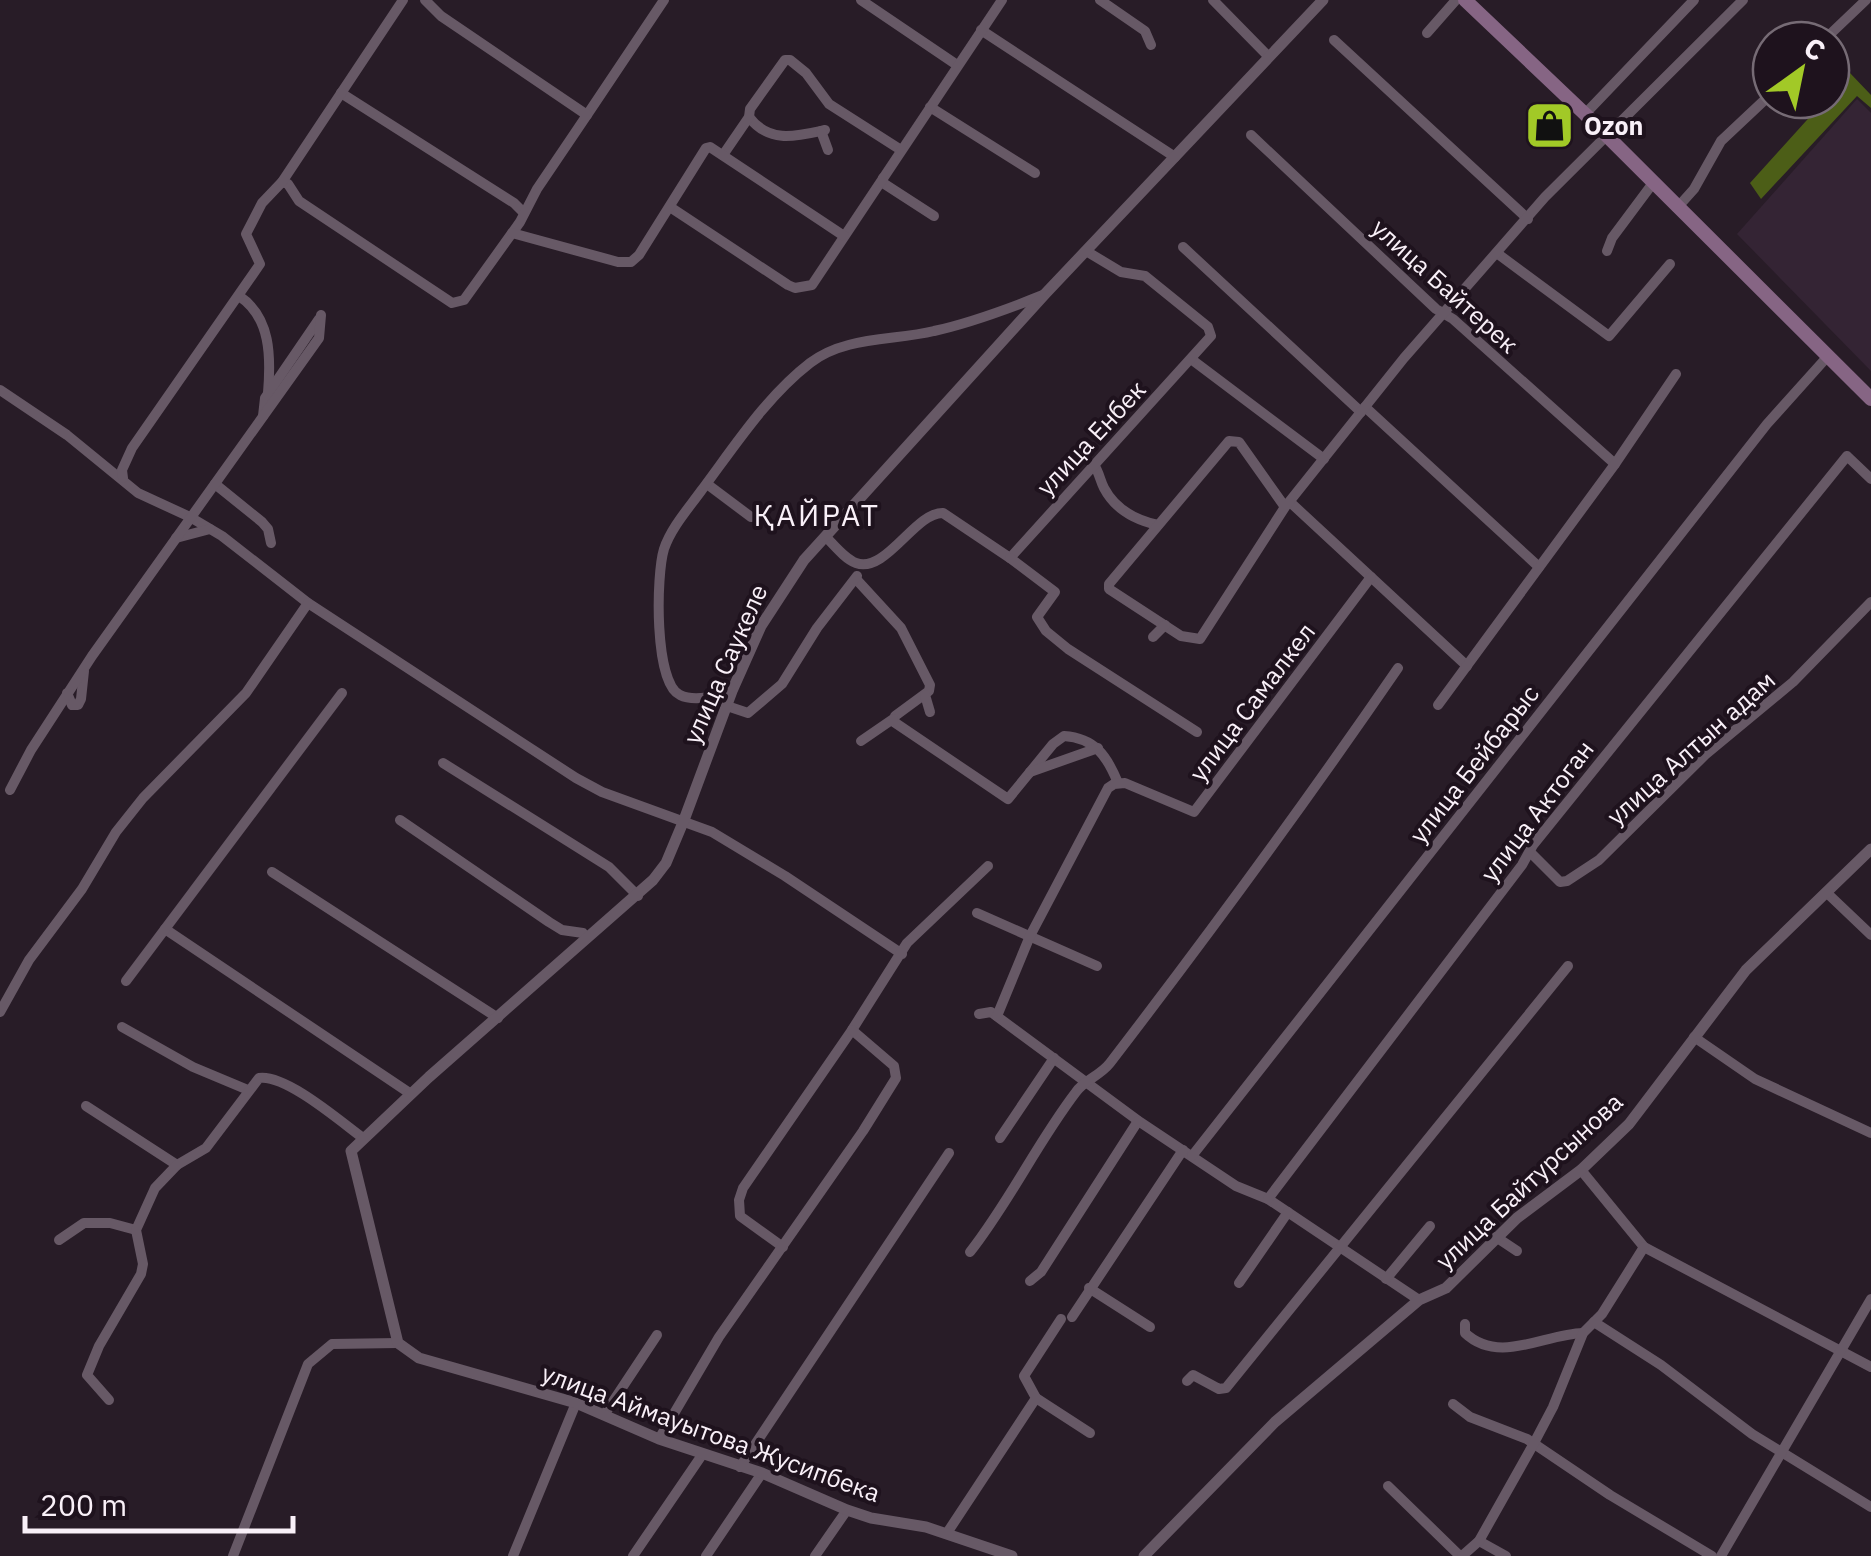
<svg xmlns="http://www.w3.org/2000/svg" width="1871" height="1556" font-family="'IBM Plex Sans',sans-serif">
<rect width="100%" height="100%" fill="#281c27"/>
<path fill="#342434" d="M1857,99L1871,113V371L1737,234Z"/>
<path fill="#4c5e17" d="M1850,73L1871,95V108L1857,96L1761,199L1750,183L1825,100H1831L1832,89Z"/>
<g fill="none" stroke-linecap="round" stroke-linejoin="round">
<g stroke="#675966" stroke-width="10">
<path d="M861,0L957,65"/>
<path d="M1100,0L1145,31L1151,45"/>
<path d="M1213,0L1269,57"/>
<path d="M981,30L1175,157"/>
<path d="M1427,33L1456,0"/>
<path d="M1334,40L1528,219"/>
<path d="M1824,40L1866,0"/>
<path d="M341,93L514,203L523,212"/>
<path d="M930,107L1035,173"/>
<path d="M1585,114L1694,0"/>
<path d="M587,115L664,0"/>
<path d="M749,117C769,144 797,136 825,130"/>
<path d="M821,131L828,150"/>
<path d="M1251,135L1436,309L1453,319L1615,464"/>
<path d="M723,155L749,117L750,109L785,60H790L806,73L829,104L901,150"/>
<path d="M883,178V183L934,216"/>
<path d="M282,182L288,184L299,201L452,303L464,300L520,222L537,189L587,115L441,16L425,0"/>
<path d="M670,207L788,285L795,288L812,285L1002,0"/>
<path d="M1677,208L1694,189L1721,141L1771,94"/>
<path d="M512,233L618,262H631L639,255L706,148L710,147L844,236"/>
<path d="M1183,247L1361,412"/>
<path d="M1607,251L1612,238L1653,183"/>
<path d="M1498,254L1609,336L1670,264"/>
<path d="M239,296C271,317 271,357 268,393"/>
<path d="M1191,359L1324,459"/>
<path d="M0,390L67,435L138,493L190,517L222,536L308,603L576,778L602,792L712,832L785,876L902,954"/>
<path d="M1365,407L1539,567"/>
<path d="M263,416L265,398L319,319"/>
<path d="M1094,465C1099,472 1100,480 1104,488C1115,509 1135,520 1158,525"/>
<path d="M123,478L122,470L132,448L260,264L246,234L262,203L282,182L403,0"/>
<path d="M215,484L262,522L268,529L271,543"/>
<path d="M707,484L751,517"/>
<path d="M1291,503L1467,666"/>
<path d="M1285,507L1239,442L1229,441L1109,584V589L1181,636L1200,639L1285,507L1404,358L1545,197L1743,0"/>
<path d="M826,537C834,545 845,559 856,563C886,574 915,512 943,513L1010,558L1211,336L1208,327L1145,276L1121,272L1086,251"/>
<path d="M176,538L210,529"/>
<path d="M1010,558L1055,592L1037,617L1046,631L1068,649L1197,732"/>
<path d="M856,579L901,628L930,685L929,691L895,716L894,722L1008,799L1053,744L1064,736C1095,738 1107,756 1118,783"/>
<path d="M1153,637L1165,625"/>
<path d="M732,691C718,696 694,702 680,695C654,683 656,575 664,549C671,528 688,509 701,491C734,447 766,397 810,363C845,336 893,341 934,331C971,323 1008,309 1043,295"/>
<path d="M67,693L72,705H78L81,699L84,671"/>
<path d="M925,695L930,712"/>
<path d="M1438,705L1615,464L1676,374"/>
<path d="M727,706L748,713L782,684L817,628L857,576"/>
<path d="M861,741L893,719"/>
<path d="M443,763L609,867L638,896"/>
<path d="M1030,772L1098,748"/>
<path d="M10,790L31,750L92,656L319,338L321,315"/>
<path d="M400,820L549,922L562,930L583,933L587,938"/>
<path d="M1530,852L1560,882L1567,881L1599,860L1705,755L1793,682L1871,602"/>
<path d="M272,872L498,1018"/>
<path d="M1827,893L1871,935"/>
<path d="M977,913L1097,966"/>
<path d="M165,929L411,1094"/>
<path d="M126,981L342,693"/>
<path d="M0,1012L29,960L82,889L116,832L143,798L246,693L308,603"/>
<path d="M979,1014L991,1012L1140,1122L1236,1186L1268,1199L1419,1300"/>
<path d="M997,1016L1030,936L1108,788L1114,784L1125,783L1194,812L1371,577"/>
<path d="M122,1027L193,1067L248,1090"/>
<path d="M1694,1037L1755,1079L1871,1133"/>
<path d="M86,1106L177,1165"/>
<path d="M1000,1138L1054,1058"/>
<path d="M1192,1156L1767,424L1828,356"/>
<path d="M1581,1170L1644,1247L1871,1367"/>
<path d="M1268,1199L1522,865L1533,845L1847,456L1871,479"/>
<path d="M1496,1237L1517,1251"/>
<path d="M59,1240L84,1223H110L136,1230"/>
<path d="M783,1247L740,1216L739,1200L743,1188L852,1030L907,943L988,866"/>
<path d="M970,1252C1010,1201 1037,1143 1076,1092C1084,1080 1100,1076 1110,1063C1209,934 1306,802 1398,668"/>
<path d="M1386,1279L1430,1226"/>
<path d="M1030,1281L1041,1272L1138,1121"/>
<path d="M1239,1283L1288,1212"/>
<path d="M1089,1288L1150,1327"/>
<path d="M1072,1317L1183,1150"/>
<path d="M1594,1322L1661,1365L1752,1434L1871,1507"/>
<path d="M1465,1324V1333C1499,1365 1544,1334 1583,1333"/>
<path d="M1187,1381L1193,1375L1219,1389L1226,1388L1568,966"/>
<path d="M1036,1398L1090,1433"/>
<path d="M109,1400L87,1375L99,1346L141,1274L143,1264L136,1230L155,1188L177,1165L206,1148L259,1078C286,1074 341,1122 363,1138"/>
<path d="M1453,1404L1470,1417L1527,1439L1610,1495L1712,1556"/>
<path d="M604,1415L657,1335"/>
<path d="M659,1439L719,1337L863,1131L896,1078L894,1066L852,1030"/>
<path d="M740,1467L949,1153"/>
<path d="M1388,1486L1460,1556"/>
<path d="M947,1533L1036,1398L1024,1376L1061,1319"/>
<path d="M1479,1541L1506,1556"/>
<path d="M233,1556L308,1364L332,1344L398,1343"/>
<path d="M513,1556L576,1403"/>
<path d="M633,1556L702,1455"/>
<path d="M706,1556L762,1473"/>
<path d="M815,1556L847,1510"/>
<path d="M1462,1556L1479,1541L1533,1445L1553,1407L1583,1333L1602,1314L1644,1247"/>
<path d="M1721,1556L1871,1299"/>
</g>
<g stroke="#675966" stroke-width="11">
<path d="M1012,1556L926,1527L871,1518L847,1510L762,1473L659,1439L576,1403L419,1358L398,1343L351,1151L429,1077L653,880L666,863L684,820L732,691L761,626L804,560L1045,294L1323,0"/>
<path d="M1144,1556L1275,1422L1419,1300L1446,1288L1517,1218L1581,1170L1629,1124L1746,970L1871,849"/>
</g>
<path stroke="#866584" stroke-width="14" d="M1465,0L1585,114L1871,399"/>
</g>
<defs>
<symbol id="shop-square" viewBox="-11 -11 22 22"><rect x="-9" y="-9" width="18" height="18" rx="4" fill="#a2c927" stroke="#1e121d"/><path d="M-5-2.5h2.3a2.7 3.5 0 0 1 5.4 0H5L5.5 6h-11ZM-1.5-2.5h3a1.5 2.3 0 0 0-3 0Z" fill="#111"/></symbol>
</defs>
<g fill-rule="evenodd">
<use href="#shop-square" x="1522" y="98" width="55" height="55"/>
</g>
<g text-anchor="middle" stroke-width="8" stroke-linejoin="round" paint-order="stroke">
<g font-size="25" font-weight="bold" fill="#f9f0f8" stroke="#1e121d" text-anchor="start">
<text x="1584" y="135">Ozon</text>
</g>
<g font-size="25" fill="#f9f0f8" stroke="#1e121d">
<text transform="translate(1445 286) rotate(42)" y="9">улица Байтерек</text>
<text transform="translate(1091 438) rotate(-47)" y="9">улица Енбек</text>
<text transform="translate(725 664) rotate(-66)" y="9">улица Саукеле</text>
<text transform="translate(1252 702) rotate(-53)" y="9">улица Самалкел</text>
<text transform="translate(1691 748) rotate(-42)" y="9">улица Алтын адам</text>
<text transform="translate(1474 764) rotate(-52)" y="9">улица Бейбарыс</text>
<text transform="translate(1537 811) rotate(-53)" y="9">улица Актоган</text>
<text transform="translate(1529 1181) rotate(-43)" y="9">улица Байтурсынова</text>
<text transform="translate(711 1433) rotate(20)" y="9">улица Аймауытова Жусипбека</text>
</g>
<g font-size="30" letter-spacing="2.5" fill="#f9f0f8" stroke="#1e121d">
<text x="817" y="526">ҚАЙРАТ</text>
</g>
</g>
<g transform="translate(1801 70) rotate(33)"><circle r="48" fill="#1e121d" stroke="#766b75" stroke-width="2.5"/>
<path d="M0-8L18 38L0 25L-18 38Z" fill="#a2c927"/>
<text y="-15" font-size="28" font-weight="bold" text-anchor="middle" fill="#f9f0f8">С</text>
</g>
<path d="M25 1516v15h268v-15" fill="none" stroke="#f9f0f8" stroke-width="5"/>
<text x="40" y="1516" font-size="30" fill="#f9f0f8" stroke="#1e121d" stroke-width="8" paint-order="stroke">200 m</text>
</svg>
